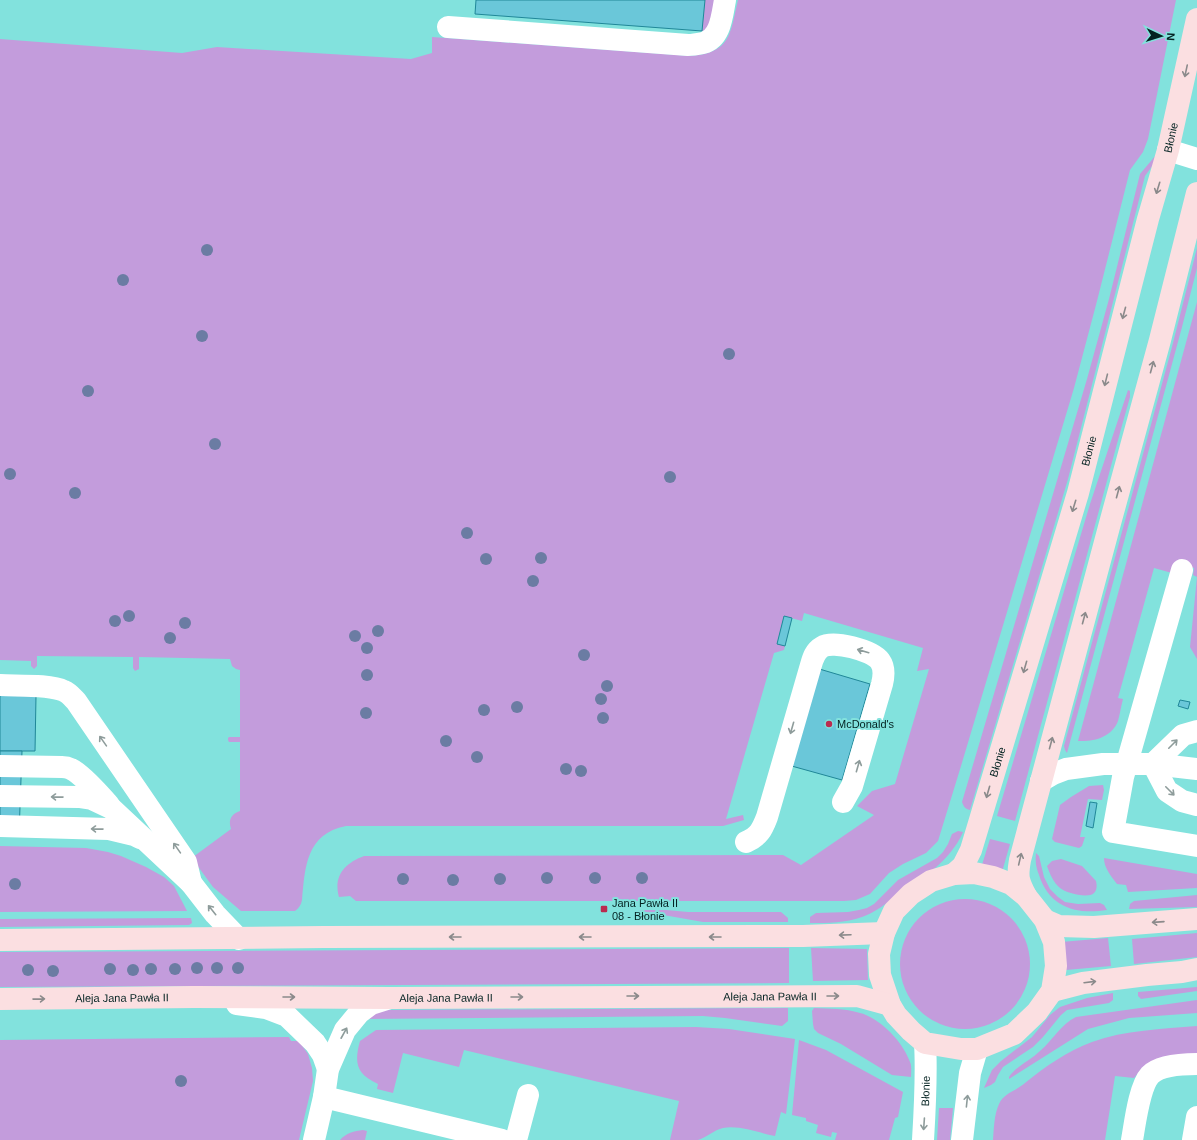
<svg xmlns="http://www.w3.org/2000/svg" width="1197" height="1140" font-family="Arial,sans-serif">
<rect width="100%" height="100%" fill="#82e2dd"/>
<g fill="#c39cdc">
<path d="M705,0H719L707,31H702Z"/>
<path d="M738,0H1176L1148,139L1143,152L1130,170L1097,301L1074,388L961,766L938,841L926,853L903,864L889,873L870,894L856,900L844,901H356L350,896L339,897C333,876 345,863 364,856L783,855L801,865L874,815L857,806L872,791L895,784L929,669L917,671L923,648L804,613L802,621L784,616L777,643L785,646L784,650L774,653L726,819L743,815L744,820L723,826H346C306,834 305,867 302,900C301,905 299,908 295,911H241L213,887L194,861L193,857L231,829C228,820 231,814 240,811V742H229L228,740V738L229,737H240V670L236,669L232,666L230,659L139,657V669L135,671L133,668V657L37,656V666L34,669L31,666V661L0,660V39L182,53L217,47L411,59L432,53V37L690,56C731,53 730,34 738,0Z"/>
<path d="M1156,155L1155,162L1145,176L1068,479L970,810C965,809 964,807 962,802L1087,379L1109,299L1140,174Z"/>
<path d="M1197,248V268L1182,327L1067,753L1065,750L1064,746L1172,347Z"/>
<path d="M1197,302V659L1190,647L1197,577L1193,575L1194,568L1174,563L1172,573L1154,568L1118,698L1123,699C1121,706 1120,714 1118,721C1112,737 1094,742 1078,741Z"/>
<path d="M1128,390L1130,391V397L1121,429L1015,821L997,816L1090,504Z"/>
<path d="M1103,785L1104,790L1102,800L1088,799L1080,837H1085L1082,846L1079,848L1055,842L1052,839L1060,805L1071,797L1089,786Z"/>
<path d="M958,831L963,832C950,862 921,879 896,897C885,904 874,913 862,917C845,923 828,923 810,923V917L816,913L848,912L859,910L867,908L874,904L898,880L937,858L943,852L948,844L952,834Z"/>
<path d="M990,839L1010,844L1002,872L981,868Z"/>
<path d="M0,846L86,848L108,852L121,856L146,867L164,877L174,886L187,911L0,912Z"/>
<path d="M1036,853L1039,856L1044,877L1050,889L1058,897L1065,902L1078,904L1100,903L1104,905L1107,910C1076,915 1049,907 1039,875C1036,868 1035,861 1036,853Z"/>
<path d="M1104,858L1197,874V888L1128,892L1126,885L1117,884C1111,876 1104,868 1104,858Z"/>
<path d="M1061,859L1082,866L1096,881C1097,886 1097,890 1094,893C1088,899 1066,893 1060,888C1053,882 1050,874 1047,866L1052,861Z"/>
<path d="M1197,895V907L1129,909L1130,904L1134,901Z"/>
<circle cx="965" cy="964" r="65"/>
<path d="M635,910H666L688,912H781L788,918V922H703Z"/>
<path d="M191,918L192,923L189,925L0,927V919Z"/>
<path d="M1197,933V957L1134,964L1132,939Z"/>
<path d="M1108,938L1111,966L1066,970L1061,942Z"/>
<path d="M789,948V983L0,987V952Z"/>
<path d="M811,948L867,949L868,980L813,981Z"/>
<path d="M1197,987V991L1141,999L1138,996V992Z"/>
<path d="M1113,993V1000L1109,1003L1067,1010L1061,1015L1043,1037L1033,1047L1003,1067L998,1075L995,1082L991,1085L984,1088L992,1070L1001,1061L1032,1037L1050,1015L1060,1007L1087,998Z"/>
<path d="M1197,1000V1013L1129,1018L1088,1029L1009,1079V1077C1016,1066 1030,1061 1040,1051C1053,1040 1061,1024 1076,1017Z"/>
<path d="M788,1008V1021L782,1026L725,1018L703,1016L364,1019L381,1010Z"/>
<path d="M814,1008C829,1009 845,1008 860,1013C880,1018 903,1042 910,1062C912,1066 911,1072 911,1077L892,1075L841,1044L818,1033L814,1029L813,1024L812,1011Z"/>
<path d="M1197,1026V1053L1143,1067L1134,1078L1115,1076L1105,1140H993C994,1128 994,1115 999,1104C1004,1093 1016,1091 1025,1083C1045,1067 1067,1051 1092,1042C1125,1030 1162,1029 1197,1026Z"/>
<path d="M696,1027L729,1029L795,1039L786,1114L781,1112L775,1136C759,1133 740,1125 723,1128C714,1130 707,1137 698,1140C692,1140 676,1140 670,1140L679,1101L464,1050L459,1067L403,1053L393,1093L377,1089L378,1084C356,1074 354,1063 360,1041L376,1030Z"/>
<path d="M289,1037L291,1041H299L308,1054L312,1068L313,1081L299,1140H0V1040Z"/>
<path d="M799,1040L826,1050L903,1092L898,1117L895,1118L889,1140H835L837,1133L832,1132L831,1137L816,1133L818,1125L806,1121V1118L792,1115Z"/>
<path d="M939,1108H953L950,1140H937Z"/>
<path d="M363,1130L367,1131L365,1140H340C346,1133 354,1131 363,1130Z"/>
</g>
<g fill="#6ac7d9" stroke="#208798">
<path d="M476,0H705L702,31L475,14Z"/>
<path d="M784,616L792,618L785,646L777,644Z"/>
<path d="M816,668L870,684L842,780L788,765Z"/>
<path d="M0,695L36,696L35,751H0Z"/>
<path d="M1180,700L1190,702L1188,709L1178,706Z"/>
<path d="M0,751H22L19,835H0Z"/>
<path d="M1090,802L1097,803L1093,828L1086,826Z"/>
</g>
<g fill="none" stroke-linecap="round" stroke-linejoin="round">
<g stroke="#fff" stroke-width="22">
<path d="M448,27L688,45C693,45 698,44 703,43C721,38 722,15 725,0"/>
<path d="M1168,150L1197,159"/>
<path d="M1182,570L1123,777L1113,832L1197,846"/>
<path d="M0,685C16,686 50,684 64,691C69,693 72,697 76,701L186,862L191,883"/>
<path d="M1153,764L1167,791L1182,801L1197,805"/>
<path d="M1153,764L1183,735L1197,731"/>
<path d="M0,766L62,767C65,767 69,768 71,769C82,774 101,796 109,805"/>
<path d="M1041,781L1053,774L1066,769L1103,764H1153L1197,769"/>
<path d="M0,796L79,797L92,799L111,808L191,883L215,914L239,939"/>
<path d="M0,826L109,829L134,835L140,838"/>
<path d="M746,842C759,836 762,830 767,817L811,665C813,658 815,651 822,647C833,640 872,650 880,661C885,668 884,676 882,684L852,786L843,802"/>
<path d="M237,1004L266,1008L287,1016L315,1043L323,1055L328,1069"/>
<path d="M324,1097L502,1140"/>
<path d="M314,1140L324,1097L328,1069L345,1030L359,1013L371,1004L390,998"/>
<path d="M516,1140L528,1095"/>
<path id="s1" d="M923,1140C925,1107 927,1075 925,1043"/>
<path d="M962,1140L970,1073L977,1049"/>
<path d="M1132,1140C1135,1124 1139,1087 1150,1075C1160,1065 1183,1064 1197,1064"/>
<path d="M1193,1140L1197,1117"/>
</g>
<g stroke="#fbdfe1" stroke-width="22">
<path d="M974,873L993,877L1011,884L1026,896L1045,920L1054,942L1056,966L1052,991L1037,1012L1014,1034L977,1049H961L925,1043L911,1031L896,1015L890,1005L880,975L879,954L884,933L894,911L911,894L931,881L954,874Z"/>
<path id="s2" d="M954,874L963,866L971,850L1078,493L1148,219L1168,150L1197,19"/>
<path d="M1026,896C1018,881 1017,877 1020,860L1109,527L1160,340L1197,193"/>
<path d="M1045,920L1059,926L1094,927L1197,919"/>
<path d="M0,940L324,937L803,936L884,933"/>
<path d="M1052,991L1083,983L1147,975L1182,972L1197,969"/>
<path id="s3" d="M0,999L194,997L390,998L857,996L890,1005"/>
</g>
</g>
<g fill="#6b7ca3">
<circle cx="207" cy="250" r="6"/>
<circle cx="123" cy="280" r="6"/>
<circle cx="202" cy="336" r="6"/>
<circle cx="729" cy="354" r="6"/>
<circle cx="88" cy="391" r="6"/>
<circle cx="215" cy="444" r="6"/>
<circle cx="10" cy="474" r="6"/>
<circle cx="670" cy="477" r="6"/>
<circle cx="75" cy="493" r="6"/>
<circle cx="467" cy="533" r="6"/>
<circle cx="541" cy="558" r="6"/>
<circle cx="486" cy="559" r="6"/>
<circle cx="533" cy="581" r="6"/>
<circle cx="129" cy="616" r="6"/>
<circle cx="115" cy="621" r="6"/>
<circle cx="185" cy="623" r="6"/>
<circle cx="378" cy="631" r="6"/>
<circle cx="355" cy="636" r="6"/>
<circle cx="170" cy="638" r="6"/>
<circle cx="367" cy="648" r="6"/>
<circle cx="584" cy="655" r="6"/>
<circle cx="367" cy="675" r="6"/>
<circle cx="607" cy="686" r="6"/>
<circle cx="601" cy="699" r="6"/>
<circle cx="517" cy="707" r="6"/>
<circle cx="484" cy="710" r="6"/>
<circle cx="366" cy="713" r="6"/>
<circle cx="603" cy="718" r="6"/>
<circle cx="446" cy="741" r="6"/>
<circle cx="477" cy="757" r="6"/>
<circle cx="566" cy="769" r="6"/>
<circle cx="581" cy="771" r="6"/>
<circle cx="547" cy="878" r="6"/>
<circle cx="595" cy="878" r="6"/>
<circle cx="642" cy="878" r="6"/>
<circle cx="403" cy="879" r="6"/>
<circle cx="500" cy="879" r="6"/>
<circle cx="453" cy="880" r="6"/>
<circle cx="15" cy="884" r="6"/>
<circle cx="197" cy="968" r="6"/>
<circle cx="217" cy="968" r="6"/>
<circle cx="238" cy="968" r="6"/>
<circle cx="110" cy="969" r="6"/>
<circle cx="151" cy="969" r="6"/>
<circle cx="175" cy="969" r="6"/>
<circle cx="28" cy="970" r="6"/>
<circle cx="133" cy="970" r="6"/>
<circle cx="53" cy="971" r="6"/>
<circle cx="181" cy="1081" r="6"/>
</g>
<defs><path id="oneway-shaft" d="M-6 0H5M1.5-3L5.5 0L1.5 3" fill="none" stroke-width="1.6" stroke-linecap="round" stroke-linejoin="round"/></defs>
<g stroke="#8b8a8b">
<use href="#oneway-shaft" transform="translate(1186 71) rotate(102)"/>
<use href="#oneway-shaft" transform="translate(1158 188) rotate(107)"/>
<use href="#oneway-shaft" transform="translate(1124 313) rotate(105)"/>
<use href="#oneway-shaft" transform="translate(1152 367) rotate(-75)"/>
<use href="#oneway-shaft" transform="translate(1106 380) rotate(104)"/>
<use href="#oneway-shaft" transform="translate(1118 492) rotate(-75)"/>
<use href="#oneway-shaft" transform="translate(1074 506) rotate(107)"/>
<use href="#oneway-shaft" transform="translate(1084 618) rotate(-75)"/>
<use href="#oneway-shaft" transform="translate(1025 667) rotate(106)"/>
<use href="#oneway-shaft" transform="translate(1051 743) rotate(-75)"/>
<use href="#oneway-shaft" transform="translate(988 792) rotate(106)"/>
<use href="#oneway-shaft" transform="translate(1020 859) rotate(-77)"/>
<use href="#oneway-shaft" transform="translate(1158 922) rotate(176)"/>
<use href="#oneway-shaft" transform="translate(845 935) rotate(178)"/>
<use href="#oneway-shaft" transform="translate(455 937) rotate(180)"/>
<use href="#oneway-shaft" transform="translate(585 937) rotate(180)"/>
<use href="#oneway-shaft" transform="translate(715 937) rotate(180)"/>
<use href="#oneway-shaft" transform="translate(1090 982) rotate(-7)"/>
<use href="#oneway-shaft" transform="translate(633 996)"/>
<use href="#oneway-shaft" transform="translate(833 996)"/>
<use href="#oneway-shaft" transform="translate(289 997)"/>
<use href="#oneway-shaft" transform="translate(517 997)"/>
<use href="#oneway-shaft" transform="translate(39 999) rotate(-1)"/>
</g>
<g stroke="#8e9c9b">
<use href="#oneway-shaft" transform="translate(863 651) rotate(-164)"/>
<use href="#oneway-shaft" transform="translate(792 728) rotate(106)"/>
<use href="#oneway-shaft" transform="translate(103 741) rotate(-125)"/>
<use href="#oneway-shaft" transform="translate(1173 744) rotate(-45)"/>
<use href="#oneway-shaft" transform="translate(858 766) rotate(-74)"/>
<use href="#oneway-shaft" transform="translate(1170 791) rotate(45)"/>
<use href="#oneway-shaft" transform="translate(57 797) rotate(-179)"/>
<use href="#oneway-shaft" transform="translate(97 829) rotate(-179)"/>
<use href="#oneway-shaft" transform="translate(177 848) rotate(-125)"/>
<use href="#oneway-shaft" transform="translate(212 910) rotate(-129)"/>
<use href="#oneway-shaft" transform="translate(344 1033) rotate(-61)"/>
<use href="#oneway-shaft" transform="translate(967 1101) rotate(-84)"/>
<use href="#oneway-shaft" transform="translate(924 1124) rotate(94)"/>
</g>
<g fill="#ba2a4f" stroke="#82e2dd" stroke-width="1.5">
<circle cx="829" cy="724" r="4"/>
<rect x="600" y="905" width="8" height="8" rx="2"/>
</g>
<g text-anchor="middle" stroke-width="4" stroke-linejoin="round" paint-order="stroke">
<g font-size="11" fill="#032221" stroke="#82e2dd">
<text dy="4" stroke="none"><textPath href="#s2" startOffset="770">Błonie</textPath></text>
<text dy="4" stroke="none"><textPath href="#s2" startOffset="446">Błonie</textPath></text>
<text dy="4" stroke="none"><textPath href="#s2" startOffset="122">Błonie</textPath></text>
<text dy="4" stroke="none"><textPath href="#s3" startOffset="770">Aleja Jana Pawła II</textPath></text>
<text dy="4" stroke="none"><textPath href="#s3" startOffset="122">Aleja Jana Pawła II</textPath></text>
<text dy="4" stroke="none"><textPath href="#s3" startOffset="446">Aleja Jana Pawła II</textPath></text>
<text dy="4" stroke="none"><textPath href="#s1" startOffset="49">Błonie</textPath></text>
</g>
<g font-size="11" fill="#032221" stroke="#82e2dd" text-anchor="start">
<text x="837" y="728">McDonald's</text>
<text x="612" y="907">Jana Pawła II<tspan x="612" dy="13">08 - Błonie</tspan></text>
</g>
</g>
<g transform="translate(1161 36) rotate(94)" stroke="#82e2dd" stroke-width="3" paint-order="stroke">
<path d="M0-3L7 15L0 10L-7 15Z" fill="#032221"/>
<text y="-6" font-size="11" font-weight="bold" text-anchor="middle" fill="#032221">N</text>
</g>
</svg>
